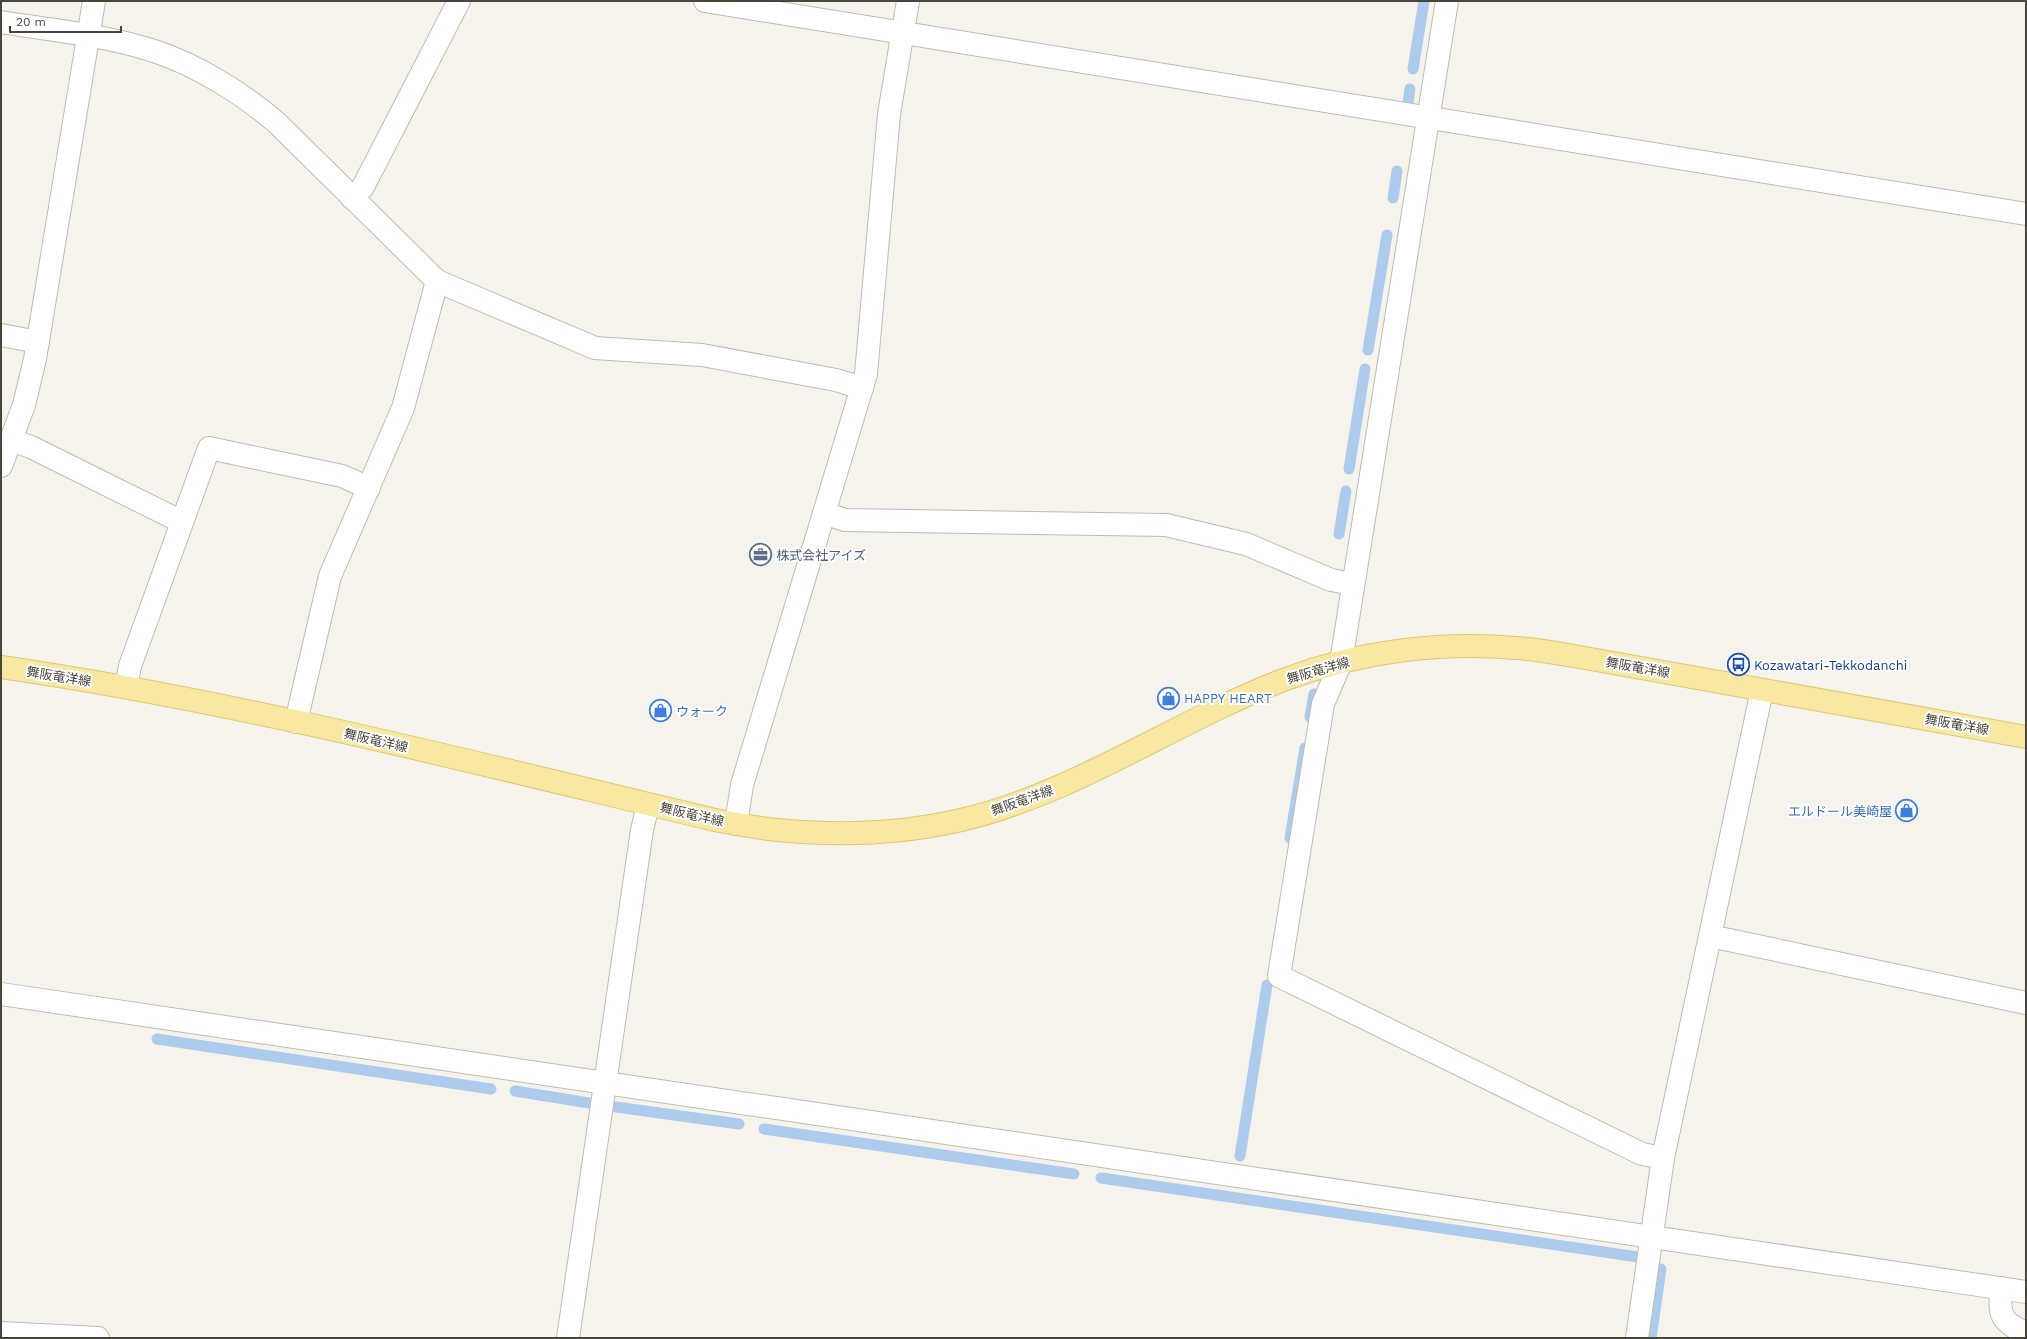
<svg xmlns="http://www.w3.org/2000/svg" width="2027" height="1339" font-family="'Work Sans','Noto Sans JP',sans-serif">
<rect width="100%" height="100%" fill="#f5f3ec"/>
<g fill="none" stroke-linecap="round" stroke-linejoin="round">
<g stroke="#adcced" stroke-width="11">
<path d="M1413,69L1424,1"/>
<path d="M1408,103L1410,89"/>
<path d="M1393,198L1397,171"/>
<path d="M1368,350L1387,235"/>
<path d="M1349,469L1365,369"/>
<path d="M1339,534L1346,491"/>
<path d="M1310,717L1314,694"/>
<path d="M1290,838L1305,748"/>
<path d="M157,1039L491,1089"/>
<path d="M515,1091L589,1103"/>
<path d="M616,1107L739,1124"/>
<path d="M764,1129L1074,1174"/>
<path d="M1240,1156L1267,985"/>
<path d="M1101,1178L1638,1257"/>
<path d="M1651,1338L1661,1269"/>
</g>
<defs>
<g id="minor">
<path d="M705,1L2026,214"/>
<path d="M1447,1L1341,662L1323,704L1279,976L1642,1154L1663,1158"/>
<path d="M1,22C52,30 105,35 154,51C197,65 242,93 277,123L437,281L595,348L702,355L836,380L862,388"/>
<path d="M352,198L363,187L459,1"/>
<path d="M1,335L38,342"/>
<path d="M11,440L31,447L182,522"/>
<path d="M1,466L24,405L35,359L94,1"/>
<path d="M824,513L845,520L1166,525L1246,544L1331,580L1353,584"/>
<path d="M126,687L130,666L209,448L342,476L369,488"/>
<path d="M296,722L330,576L403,408L437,281"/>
<path d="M736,824L742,785L866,374L889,114L908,1"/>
<path d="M1710,936L2026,1003"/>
<path d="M1,994L2026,1292"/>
<path d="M2002,1288C1997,1315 2002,1322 2026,1333"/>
<path d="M1,1333L98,1338"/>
<path d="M568,1338L642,830L648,805"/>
<path d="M1637,1338L1663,1158L1762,690"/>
</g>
<path id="major" d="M1,667C242,702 479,764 715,820C736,824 757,828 778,830C839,836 901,834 961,820C1077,793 1175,721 1286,679C1358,652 1439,641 1516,648C1535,649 1555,653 1574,656L2026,737"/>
</defs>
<use href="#minor" stroke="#c0bcaf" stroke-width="24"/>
<use href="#major" stroke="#ddc872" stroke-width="24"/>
<use href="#minor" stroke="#fff" stroke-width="22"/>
<use href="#major" stroke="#f8e8a2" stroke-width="22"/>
</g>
<defs>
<symbol id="office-ring" viewBox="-11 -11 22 22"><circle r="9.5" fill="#fff" stroke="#5c6f8a" stroke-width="1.5"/><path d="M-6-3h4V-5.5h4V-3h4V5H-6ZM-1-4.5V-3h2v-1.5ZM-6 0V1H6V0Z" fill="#5c6f8a"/></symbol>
<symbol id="bus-ring" viewBox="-11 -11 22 22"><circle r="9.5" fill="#fff" stroke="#1a4fb4" stroke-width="1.5"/><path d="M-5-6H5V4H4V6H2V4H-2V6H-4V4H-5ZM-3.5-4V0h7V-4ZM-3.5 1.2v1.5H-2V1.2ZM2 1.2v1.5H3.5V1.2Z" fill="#1a4fb4"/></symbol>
<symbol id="shop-ring" viewBox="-11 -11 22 22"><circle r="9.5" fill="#fff" stroke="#3f7fe0" stroke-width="1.5"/><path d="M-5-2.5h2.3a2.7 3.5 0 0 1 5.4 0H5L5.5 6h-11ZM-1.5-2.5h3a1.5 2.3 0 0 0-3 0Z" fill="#3f7fe0"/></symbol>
</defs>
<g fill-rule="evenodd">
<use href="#office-ring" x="748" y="542" width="25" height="25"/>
<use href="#bus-ring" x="1726" y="652" width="25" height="25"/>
<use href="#shop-ring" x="1156" y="686" width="25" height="25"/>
<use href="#shop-ring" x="648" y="698" width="25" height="25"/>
<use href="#shop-ring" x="1894" y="798" width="25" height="25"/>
</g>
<g text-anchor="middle" stroke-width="4" stroke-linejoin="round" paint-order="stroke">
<g font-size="13" fill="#4e5e75" stroke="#fff" text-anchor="start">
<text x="776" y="560">株式会社アイズ</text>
</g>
<g font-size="13" fill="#164399" stroke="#fff" text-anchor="start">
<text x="1754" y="670">Kozawatari-Tekkodanchi</text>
</g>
<g font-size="13" fill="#49453a" stroke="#fff">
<text transform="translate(1638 667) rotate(10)" y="5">舞阪竜洋線</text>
<text transform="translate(1318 670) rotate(-16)" y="5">舞阪竜洋線</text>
<text transform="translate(59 676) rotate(9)" y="5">舞阪竜洋線</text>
<text transform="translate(1957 724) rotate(10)" y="5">舞阪竜洋線</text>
<text transform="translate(376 740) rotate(13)" y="5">舞阪竜洋線</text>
<text transform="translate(1022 800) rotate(-20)" y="5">舞阪竜洋線</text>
<text transform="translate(692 814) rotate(13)" y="5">舞阪竜洋線</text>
</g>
<g font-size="13" fill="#366cbe" stroke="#fff" text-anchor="start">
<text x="1184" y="703">HAPPY HEART</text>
<text x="676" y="716">ウォーク</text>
<text x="1892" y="816" text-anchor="end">エルドール美崎屋</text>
</g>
</g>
<rect width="2027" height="1339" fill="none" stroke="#49453a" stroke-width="4"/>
<path d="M10 26v6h111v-6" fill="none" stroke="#49453a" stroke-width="2"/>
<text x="16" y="26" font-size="12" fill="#49453a" stroke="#ffffff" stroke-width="3" paint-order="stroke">20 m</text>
</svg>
